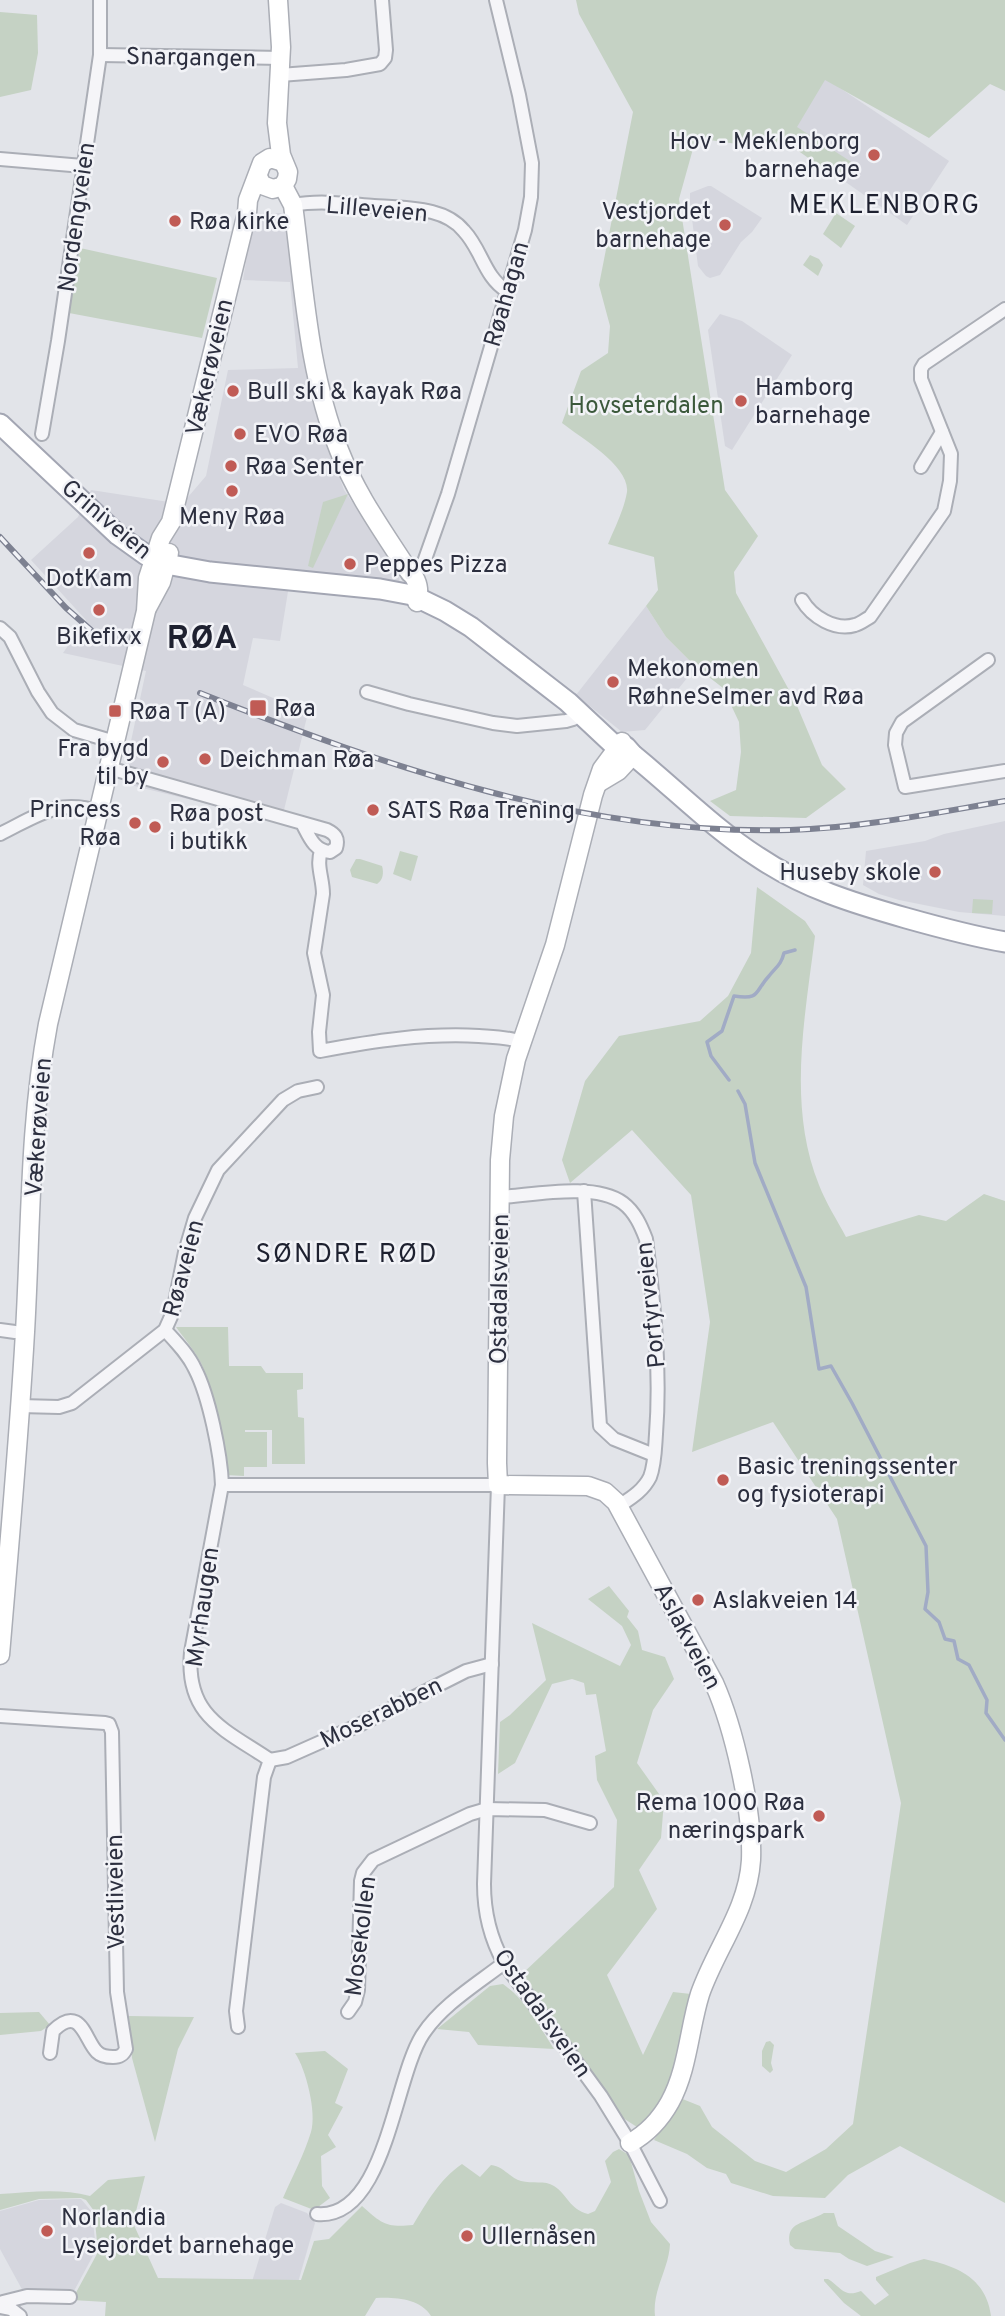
<svg xmlns="http://www.w3.org/2000/svg" width="1005" height="2316" font-family="Overpass,sans-serif">
<rect width="100%" height="100%" fill="#e2e4e9"/>
<g fill="#d5d6de">
<path d="M819,74L949,161L907,225L777,134Z"/>
<path d="M708,186H711L762,218L752,232L741,242L720,275L710,278L706,276L698,266L690,203V193Z"/>
<path d="M254,213H286L311,398L344,490L400,571L399,586L291,573L280,641L253,638L243,685L308,713L281,822L122,783L146,671L63,653L86,620L31,560L78,517L91,490L182,504L206,476L228,370L298,368L290,282L243,280Z"/>
<path d="M720,314L742,321L792,355L732,450L725,446L708,330Z"/>
<path d="M646,606L666,637L696,667L645,730L622,732L576,695Z"/>
<path d="M1005,821V916L959,912L899,900L879,894L863,885L866,851L925,841L944,834Z"/>
<path d="M81,2199L92,2212L96,2250L74,2291L24,2293L0,2249V2211L39,2200Z"/>
<path d="M281,2203L307,2213L315,2223L297,2286L247,2298L275,2207Z"/>
</g>
<g fill="#c5d2c4">
<path d="M576,0H1005V91L990,84L929,138L825,80L797,127L853,163L841,181L780,138L771,149L696,138L679,199L725,490L758,536L734,572L736,593L795,701L822,765L846,789L806,818L730,816L710,801L736,790L741,752L739,722L723,688L696,667L666,637L646,606L658,590L654,557L608,544C615,527 624,510 627,492C630,466 581,438 562,423L581,371L608,353L610,326L599,285L633,112L579,14Z"/>
<path d="M0,12L37,15L38,53L31,90L0,97Z"/>
<path d="M836,213L855,226L841,248L823,234Z"/>
<path d="M80,248L217,278L202,338L69,313Z"/>
<path d="M810,255L819,259L823,265L818,276L803,265Z"/>
<path d="M348,494L313,568L308,566L323,502Z"/>
<path d="M400,851L418,856L411,881L393,874Z"/>
<path d="M356,859H360L382,866C384,873 383,880 377,884L352,877L350,870Z"/>
<path d="M757,887L805,921L815,936C805,1017 787,1106 819,1185C826,1203 837,1220 846,1237L919,1215L946,1221L984,1194L1005,1201V2203L900,2146L848,2175L825,2198L773,2196L731,2183L726,2174L707,2168L687,2154L654,2140L680,2098L700,2106L712,2127L755,2161L786,2172L826,2149L853,2124L901,1803L837,1519L773,1422L692,1452L710,1322L691,1195L632,1130L570,1183L562,1160L585,1081L619,1036L700,1021L728,996L751,953Z"/>
<path d="M973,899L993,900L992,914L972,913Z"/>
<path d="M176,1327H228L229,1366H261L266,1373H303V1389L297,1390L298,1417L304,1418L305,1464H272V1430H245V1432H267V1467H244V1476L226,1475C223,1439 217,1397 201,1363C194,1350 184,1338 176,1327Z"/>
<path d="M609,1586L629,1611L627,1617L638,1631L642,1650L665,1657L674,1679L653,1710L637,1763L664,1801L661,1838L639,1870L657,1909L607,1975L643,2055L673,1992L691,1994L670,2081L649,2120L637,2127L623,2118L521,1975L614,1887L617,1820L597,1780L595,1756L606,1751L596,1694L586,1695L584,1683L572,1679L552,1684L515,1763L498,1774L500,1722L510,1715L546,1680L532,1623L620,1666L631,1645L622,1626L588,1599Z"/>
<path d="M503,1984C526,2000 539,2026 554,2049L478,2045L469,2032L437,2029L490,1986Z"/>
<path d="M39,2012L50,2025L41,2031L0,2035V2013Z"/>
<path d="M129,2016L194,2017L178,2049L155,2142L132,2058Z"/>
<path d="M770,2041L774,2045L771,2063L773,2070L770,2073L762,2066V2051L766,2042Z"/>
<path d="M325,2051L348,2069L335,2103L343,2107L328,2135L336,2147L321,2156L322,2186L330,2198L314,2210L283,2198C292,2177 304,2155 311,2132C317,2113 306,2069 295,2053Z"/>
<path d="M619,2149L629,2155L639,2191L651,2222L670,2244C669,2269 652,2290 655,2316H431C420,2298 394,2297 376,2298L365,2316H105L106,2302L72,2300L98,2252L94,2211L86,2200L81,2198L39,2199L0,2210V2194C30,2192 61,2188 90,2196L108,2180L145,2176L133,2223L158,2278L301,2280L314,2241L329,2239L362,2206C381,2223 386,2228 413,2225C427,2202 439,2180 462,2164L480,2177L491,2165C503,2166 510,2178 521,2181C532,2184 545,2180 554,2186C568,2195 569,2209 588,2214L595,2211L611,2182L605,2161L613,2152Z"/>
<path d="M824,2213H834L838,2226L875,2251L894,2257L867,2266L849,2259L840,2253L795,2249L790,2245C785,2221 805,2224 824,2213Z"/>
<path d="M924,2259C957,2266 986,2278 991,2316H861L844,2303L824,2281V2279H828C842,2288 844,2298 861,2291L875,2305L889,2295L876,2280V2277L910,2263Z"/>
</g>
<g fill="none" stroke-linecap="round" stroke-linejoin="round">
<g stroke="#a1abc5" stroke-width="3.5">
<path d="M729,1080L711,1056L707,1042L722,1031L734,996C761,1000 754,992 769,976C776,967 781,965 784,953L795,950"/>
<path d="M738,1091L745,1104L755,1163L806,1287L819,1369L831,1366L852,1403L926,1546L928,1592L925,1609L939,1622L945,1639L954,1641L958,1659L969,1665L987,1700L986,1713L1005,1740"/>
</g>
<defs>
<g id="street">
<path d="M100,55L281,58"/>
<path d="M280,75L346,70L380,64L385,58L386,50L382,0"/>
<path d="M0,159L83,166"/>
<path d="M293,205C320,200 347,204 374,206C393,207 413,207 432,212C444,215 456,221 464,231C482,250 484,277 507,291"/>
<path d="M42,434L58,341L100,55V0"/>
<path d="M921,467L942,432"/>
<path d="M408,575L418,569L424,562L448,494L525,230L531,197L532,163L519,95L496,0"/>
<path d="M802,600C812,617 835,631 855,625C860,624 866,619 870,617L944,511L950,481L951,454L921,379V369L924,364L1005,309"/>
<path d="M0,628L10,637L38,692L52,713L74,730L115,742"/>
<path d="M988,660L902,722L896,733L895,745L905,787L1005,771"/>
<path d="M367,692L409,704L493,723L517,726L566,721L573,719L579,712"/>
<path d="M109,768L327,830C335,834 339,838 336,848L330,852C314,851 309,836 302,823"/>
<path d="M0,834C37,816 57,798 100,812"/>
<path d="M321,851C316,866 323,878 323,894L314,953L323,995L319,1032L320,1051C373,1041 425,1033 479,1036C493,1037 508,1037 522,1042"/>
<path d="M584,1191L600,1426L614,1439L654,1455"/>
<path d="M500,1197C534,1195 594,1182 623,1203C635,1212 641,1226 646,1239C654,1304 661,1369 656,1434C655,1448 655,1464 650,1477C643,1491 631,1498 619,1506"/>
<path d="M0,1330L15,1332"/>
<path d="M165,1330C176,1342 188,1354 195,1369C209,1396 221,1455 222,1485L191,1652C185,1716 224,1729 270,1760"/>
<path d="M20,1406L59,1407L72,1403L165,1330L173,1312L185,1252L195,1218L218,1170L283,1100L298,1091L317,1087"/>
<path d="M222,1485H498L484,1884C484,1912 490,1938 504,1963L601,2096L630,2143L660,2201"/>
<path d="M0,1716L105,1723L109,1724L112,1732L117,1992L126,2049C123,2055 120,2057 113,2057C107,2057 101,2056 97,2052C85,2041 81,2003 53,2031L50,2053"/>
<path d="M270,1760L287,1757L359,1725L466,1671L492,1664"/>
<path d="M348,2012L355,2002L358,1990L361,1881L363,1873L373,1860L470,1814L487,1809L545,1810L590,1823"/>
<path d="M238,2027L236,2011L264,1777L270,1760"/>
<path d="M317,2214C386,2220 394,2077 423,2034C442,2005 477,1984 504,1963"/>
<path d="M3,2302L27,2296L70,2297"/>
<path d="M0,2307L11,2309L20,2316"/>
</g>
<g id="secondary">
<path d="M258,177L262,185L273,189L283,186L287,179L288,172L281,155L277,123L281,47L278,0"/>
<path d="M283,186L293,205C304,287 308,372 339,450C356,494 383,531 408,570C418,579 420,589 417,602"/>
<path d="M147,608L161,582L169,553"/>
<path d="M622,742L602,769L593,795L555,945L516,1059L504,1116L500,1160L497,1463L498,1485L588,1486L605,1492L616,1502L714,1683C734,1728 753,1811 751,1860C748,1910 716,1948 700,1994C689,2029 688,2069 670,2102C660,2120 648,2133 630,2143"/>
<path d="M598,783L618,771L633,755"/>
<path d="M0,1655C9,1547 19,1439 25,1332C31,1229 29,1125 48,1024L146,611L148,578L161,538L171,522L247,213L248,200L262,163L270,158L283,162"/>
</g>
<g id="primary">
<path d="M0,424L118,535L146,555L166,564L210,572L380,589L412,595L445,611L471,627L568,702L615,746L633,755"/>
<path d="M626,747L633,755C675,789 713,828 758,857C804,888 853,903 906,918C938,927 971,936 1005,942"/>
</g>
</defs>
<use href="#street" stroke="#abaeb6" stroke-width="16"/>
<use href="#secondary" stroke="#abaeb6" stroke-width="21"/>
<use href="#primary" stroke="#a3a6b3" stroke-width="23"/>
<use href="#street" stroke="#f5f5f8" stroke-width="12"/>
<use href="#secondary" stroke="#fff" stroke-width="18"/>
<use href="#primary" stroke="#fff" stroke-width="19"/>
<defs>
<g id="rail">
<path d="M0,537L66,608L91,630"/>
<path d="M200,693C387,767 585,836 790,830C862,828 934,813 1005,801"/>
</g>
</defs>
<use href="#rail" stroke="#7d8191" stroke-width="6"/>
<use href="#rail" stroke="#f2f3f7" stroke-width="3.5" stroke-dasharray="10" stroke-linecap="butt"/>
</g>
<g fill="#c05b55" stroke="#f2f3f7" stroke-width="2.5">
<circle cx="874" cy="155" r="7"/>
<circle cx="175" cy="221" r="7"/>
<circle cx="725" cy="225" r="7"/>
<circle cx="233" cy="391" r="7"/>
<circle cx="741" cy="401" r="7"/>
<circle cx="240" cy="434" r="7"/>
<circle cx="231" cy="466" r="7"/>
<circle cx="232" cy="491" r="7"/>
<circle cx="89" cy="553" r="7"/>
<circle cx="350" cy="564" r="7"/>
<circle cx="99" cy="610" r="7"/>
<circle cx="613" cy="682" r="7"/>
<rect x="249" y="699" width="18" height="18" rx="3.5"/>
<rect x="108" y="704" width="14" height="14" rx="3.5"/>
<circle cx="205" cy="759" r="7"/>
<circle cx="163" cy="762" r="7"/>
<circle cx="373" cy="810" r="7"/>
<circle cx="135" cy="823" r="7"/>
<circle cx="155" cy="827" r="7"/>
<circle cx="935" cy="872" r="7"/>
<circle cx="723" cy="1480" r="7"/>
<circle cx="698" cy="1600" r="7"/>
<circle cx="819" cy="1816" r="7"/>
<circle cx="47" cy="2231" r="7"/>
<circle cx="467" cy="2236" r="7"/>
</g>
<g text-anchor="middle" stroke-width="5" stroke-linejoin="round" paint-order="stroke">
<g font-size="24" fill="#2c2f3f" stroke="#f2f3f7">
<text transform="translate(191 57) rotate(1)" y="8">Snargangen</text>
<text transform="translate(377 209) rotate(5)" y="8">Lilleveien</text>
<text transform="translate(76 217) rotate(-82)" y="8">Nordengveien</text>
<text transform="translate(506 294) rotate(-74)" y="8">Røahagan</text>
<text transform="translate(209 367) rotate(-77)" y="8">Vækerøveien</text>
<text transform="translate(107 519) rotate(40)" y="8">Griniveien</text>
<text transform="translate(38 1127) rotate(-86)" y="8">Vækerøveien</text>
<text transform="translate(183 1268) rotate(-75)" y="8">Røaveien</text>
<text transform="translate(499 1289) rotate(-89)" y="8">Ostadalsveien</text>
<text transform="translate(650 1305) rotate(-96)" y="8">Porfyrveien</text>
<text transform="translate(202 1607) rotate(-82)" y="8">Myrhaugen</text>
<text transform="translate(688 1636) rotate(62)" y="8">Aslakveien</text>
<text transform="translate(381 1712) rotate(-26)" y="8">Moserabben</text>
<text transform="translate(115 1892) rotate(-91)" y="8">Vestliveien</text>
<text transform="translate(360 1936) rotate(-83)" y="8">Mosekollen</text>
<text transform="translate(543 2013) rotate(55)" y="8">Ostadalsveien</text>
</g>
<g font-size="24" fill="#2c2f3f" stroke="#f2f3f7" text-anchor="start">
<text x="860" y="149" text-anchor="end">Hov - Meklenborg<tspan x="860" dy="28">barnehage</tspan></text>
<text x="711" y="219" text-anchor="end">Vestjordet<tspan x="711" dy="28">barnehage</tspan></text>
<text x="189" y="229">Røa kirke</text>
<text x="755" y="395">Hamborg<tspan x="755" dy="28">barnehage</tspan></text>
<text x="247" y="399">Bull ski &amp; kayak Røa</text>
<text x="254" y="442">EVO Røa</text>
<text x="245" y="474">Røa Senter</text>
<text x="232" y="524" text-anchor="middle">Meny Røa</text>
<text x="364" y="572">Peppes Pizza</text>
<text x="89" y="586" text-anchor="middle">DotKam</text>
<text x="99" y="644" text-anchor="middle">Bikefixx</text>
<text x="627" y="676">Mekonomen<tspan x="627" dy="28">RøhneSelmer avd Røa</tspan></text>
<text x="274" y="716">Røa</text>
<text x="129" y="719">Røa T (A)</text>
<text x="149" y="756" text-anchor="end">Fra bygd<tspan x="149" dy="28">til by</tspan></text>
<text x="219" y="767">Deichman Røa</text>
<text x="121" y="817" text-anchor="end">Princess<tspan x="121" dy="28">Røa</tspan></text>
<text x="387" y="818">SATS Røa Trening</text>
<text x="169" y="821">Røa post<tspan x="169" dy="28">i butikk</tspan></text>
<text x="921" y="880" text-anchor="end">Huseby skole</text>
<text x="737" y="1474">Basic treningssenter<tspan x="737" dy="28">og fysioterapi</tspan></text>
<text x="712" y="1608">Aslakveien 14</text>
<text x="805" y="1810" text-anchor="end">Rema 1000 Røa<tspan x="805" dy="28">næringspark</tspan></text>
<text x="61" y="2225">Norlandia<tspan x="61" dy="28">Lysejordet barnehage</tspan></text>
<text x="481" y="2244">Ullernåsen</text>
</g>
<g font-size="24" fill="#3b593b" stroke="#f2f3f7">
<text x="646" y="413">Hovseterdalen</text>
</g>
<g font-size="26" letter-spacing="2" fill="#1e2130" stroke="#f2f3f7">
<text x="885" y="213">MEKLENBORG</text>
<text x="347" y="1262">SØNDRE RØD</text>
</g>
<g font-size="32" font-weight="bold" letter-spacing="2" fill="#1e2130" stroke="#f2f3f7">
<text x="203" y="648">RØA</text>
</g>
</g>
</svg>
